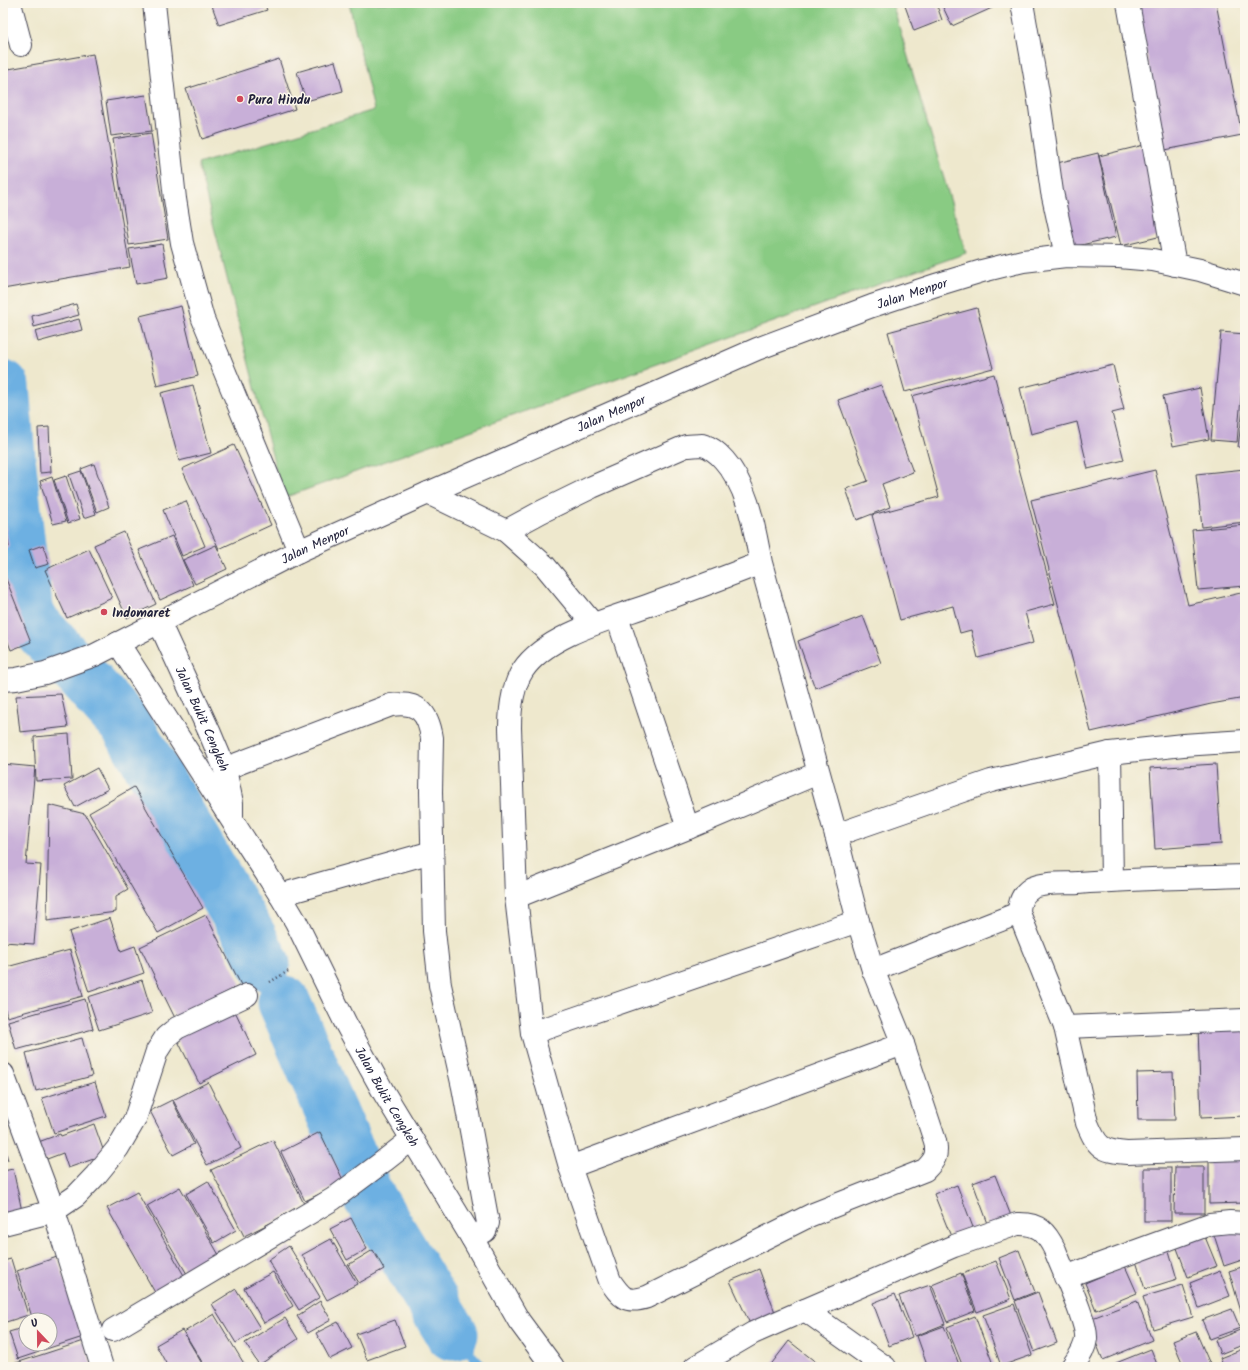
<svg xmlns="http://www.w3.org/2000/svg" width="1248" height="1370" font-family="Kalam,sans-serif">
<rect width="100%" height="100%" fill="#fbf7ec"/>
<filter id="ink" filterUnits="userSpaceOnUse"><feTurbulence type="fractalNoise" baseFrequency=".025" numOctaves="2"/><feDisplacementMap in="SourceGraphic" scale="8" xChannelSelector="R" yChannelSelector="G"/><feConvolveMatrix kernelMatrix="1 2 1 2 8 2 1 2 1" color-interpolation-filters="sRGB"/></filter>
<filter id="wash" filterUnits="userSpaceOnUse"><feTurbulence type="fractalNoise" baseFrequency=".012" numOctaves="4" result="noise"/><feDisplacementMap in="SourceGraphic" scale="16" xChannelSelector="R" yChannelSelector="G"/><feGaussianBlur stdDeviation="0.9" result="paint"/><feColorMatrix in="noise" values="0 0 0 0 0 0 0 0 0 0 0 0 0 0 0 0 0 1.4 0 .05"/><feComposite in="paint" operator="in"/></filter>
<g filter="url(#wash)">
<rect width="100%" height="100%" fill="#eee8cd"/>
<path fill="#89cb83" stroke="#56765f" d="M349,3H892L966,253L283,498L198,164L374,110Z"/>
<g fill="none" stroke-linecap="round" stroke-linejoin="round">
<path stroke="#6db0e2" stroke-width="9" d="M452,1334L483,1367"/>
<g stroke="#6db0e2" stroke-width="53">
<path d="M3,386L9,457L27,616L127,726L251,938L264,964"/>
<path d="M284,1002L366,1192L452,1334"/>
</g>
</g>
<g id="blocks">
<g fill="#c8afd8">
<path d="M211,3H264L267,10L219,25Z"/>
<path d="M904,3H936L942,20L914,31Z"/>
<path d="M941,3H1003L952,26Z"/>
<path d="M1137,3H1216L1242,135L1165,150Z"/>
<path d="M93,54L130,267L3,289V70Z"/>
<path d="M279,59L295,109L202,139L186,89Z"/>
<path d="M335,61L343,91L306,101L297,72Z"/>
<path d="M146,95L152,131L111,136L106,101Z"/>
<path d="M151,133L168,239L129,245L113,139Z"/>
<path d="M1144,145L1166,235L1121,246L1099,156Z"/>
<path d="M1098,153L1116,237L1068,248L1049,165Z"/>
<path d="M162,244L168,278L136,284L129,249Z"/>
<path d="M76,304L79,315L34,327L32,316Z"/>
<path d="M181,306L198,376L157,386L140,316Z"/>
<path d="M977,308L993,368L905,392L888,332Z"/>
<path d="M79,319L82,330L38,342L35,331Z"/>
<path d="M1221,332L1245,334V355L1237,442L1211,440Z"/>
<path d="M1113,365L1124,410L1112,413L1124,460L1088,469L1077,422L1031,434L1020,388Z"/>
<path d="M994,374L1055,604L1025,612L1033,643L978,658L971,630L960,633L953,606L900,620L872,515L939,497L912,396Z"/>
<path d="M193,385L211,453L179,461L161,393Z"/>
<path d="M881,385L913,472L882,484L890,507L857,520L846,489L868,481L838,400Z"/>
<path d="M1200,388L1209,439L1173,446L1163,396Z"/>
<path d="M1244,401H1245V447H1238Z"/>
<path d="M49,427L51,472L40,473L38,428Z"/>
<path d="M234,445L271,525L219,549L182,469Z"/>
<path d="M94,464L109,507L97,512L81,469Z"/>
<path d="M1245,469V522L1202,527L1196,474Z"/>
<path d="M1155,470L1188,605L1245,592V698L1211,704L1091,732L1031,500Z"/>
<path d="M81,471L96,514L84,518L69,475Z"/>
<path d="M66,476L80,519L68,523L54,480Z"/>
<path d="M52,477L66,521L53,524L40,481Z"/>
<path d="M186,501L205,546L182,556L163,510Z"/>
<path d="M3,510L9,547L3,548Z"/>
<path d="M1245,525V586L1198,590L1192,530Z"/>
<path d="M124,532L156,604L127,618L94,545Z"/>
<path d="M172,536L193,585L160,600L139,550Z"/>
<path d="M43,545L49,564L35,568L29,550Z"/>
<path d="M216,545L227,569L195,584L183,560Z"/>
<path d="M89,549L112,598L67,618L45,570Z"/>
<path d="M3,574H4L31,642L11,650L3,629Z"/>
<path d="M863,616L881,663L815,688L798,641Z"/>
<path d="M61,694L68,727L20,732L16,696Z"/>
<path d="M69,734L72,779L36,781L34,737Z"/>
<path d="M3,764L35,767L26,864L41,865L34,944L3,942Z"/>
<path d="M1216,764L1221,844L1155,849L1150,768Z"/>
<path d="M97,768L108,789L75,807L64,786Z"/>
<path d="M134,787L203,908L158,933L89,813Z"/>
<path d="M49,805L85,814L128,889L116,896V912L47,921Z"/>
<path d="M206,915L241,985L175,1018L140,947Z"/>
<path d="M110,918L121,951L135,946L144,973L89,992L69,932Z"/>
<path d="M70,950L83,996L7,1017L3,1002V968Z"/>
<path d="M142,980L152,1013L99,1030L88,997Z"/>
<path d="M85,999L93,1029L16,1050L8,1021Z"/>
<path d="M233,1007L256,1055L199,1083L175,1035Z"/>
<path d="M1245,1025V1116L1201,1118L1198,1027Z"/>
<path d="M82,1038L92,1076L36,1091L26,1053Z"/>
<path d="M1173,1072L1175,1120H1138L1137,1073Z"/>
<path d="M95,1082L106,1116L54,1133L42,1098Z"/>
<path d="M208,1082L241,1148L207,1165L173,1100Z"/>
<path d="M172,1100L194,1144L173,1155L150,1111Z"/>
<path d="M94,1124L105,1155L68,1168L63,1153L39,1162L33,1144L60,1134L61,1136Z"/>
<path d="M320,1132L344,1182L305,1201L281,1152Z"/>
<path d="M273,1140L305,1206L244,1236L211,1170Z"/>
<path d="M3,1143L8,1160L3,1161Z"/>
<path d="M1209,1159H1245V1203L1209,1204Z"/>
<path d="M1175,1167H1204V1213H1174Z"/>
<rect x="1144" y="1168" width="27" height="53"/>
<path d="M13,1169L23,1216L3,1220V1171Z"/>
<path d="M995,1175L1013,1221L990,1229L973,1183Z"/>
<path d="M208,1181L236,1230L214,1243L186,1194Z"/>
<path d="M957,1185L974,1230L952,1239L934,1194Z"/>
<path d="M180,1187L219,1255L187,1274L147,1206Z"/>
<path d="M137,1192L186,1279L157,1296L107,1208Z"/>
<path d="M351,1218L367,1249L347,1260L330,1229Z"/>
<path d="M1245,1225V1259L1224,1266L1214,1235Z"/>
<path d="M1203,1232L1217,1266L1188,1277L1175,1243Z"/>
<path d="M331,1239L357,1284L327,1300L302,1255Z"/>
<path d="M1167,1245L1177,1279L1145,1289L1134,1255Z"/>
<path d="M289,1246L320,1297L299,1310L268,1260Z"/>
<path d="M373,1250L384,1269L359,1283L348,1265Z"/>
<path d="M1019,1250L1035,1292L1015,1300L999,1258Z"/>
<path d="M57,1257L83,1337L43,1350L41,1344H50V1320H33L17,1271Z"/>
<path d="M11,1259L28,1315L3,1323V1261Z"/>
<path d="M996,1261L1011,1299L977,1312L962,1274Z"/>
<path d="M1125,1266L1137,1293L1096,1310L1085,1283Z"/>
<path d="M1245,1266V1325L1229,1271Z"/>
<path d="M759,1269L776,1315L751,1326L730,1281Z"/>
<path d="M1220,1271L1230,1296L1199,1308L1190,1283Z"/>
<path d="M273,1272L293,1306L264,1323L244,1288Z"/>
<path d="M961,1273L975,1311L947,1322L932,1285Z"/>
<path d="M930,1285L945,1324L915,1336L899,1296Z"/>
<path d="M1183,1285L1193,1317L1153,1329L1143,1297Z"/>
<path d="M236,1289L260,1328L236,1343L212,1304Z"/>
<path d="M1038,1292L1057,1343L1034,1352L1015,1301Z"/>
<path d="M895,1294L912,1337L889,1346L873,1303Z"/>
<path d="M320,1301L331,1320L308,1333L297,1316Z"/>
<path d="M1137,1301L1152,1340L1103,1360L1087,1320Z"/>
<path d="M1014,1304L1032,1355L1001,1366L983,1315Z"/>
<path d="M1232,1309L1240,1328L1210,1339L1202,1320Z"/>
<path d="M214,1314L246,1367H205L184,1332Z"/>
<path d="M975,1316L994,1367H963L947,1327Z"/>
<path d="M285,1318L298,1339L259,1365L245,1343Z"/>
<path d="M395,1320L405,1346L367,1360L356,1334Z"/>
<path d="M338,1322L352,1348L330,1359L316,1333Z"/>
<path d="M944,1326L960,1367H928L917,1336Z"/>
<path d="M26,1327V1344H36L39,1352L18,1359L9,1332Z"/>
<path d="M1245,1328V1344L1220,1354L1215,1340Z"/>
<path d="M182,1330L184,1333L204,1367H168L156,1345Z"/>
<path d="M1196,1332L1210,1364L1203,1367H1184L1173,1341Z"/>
<path d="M84,1341L92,1367H14L13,1364Z"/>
<path d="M789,1341L822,1367H769Z"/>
<path d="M1245,1348V1367H1224L1220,1358Z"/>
<path d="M1151,1349L1158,1367H1118L1116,1363Z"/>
<path d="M3,1354L8,1367H3Z"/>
</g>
</g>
</g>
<g filter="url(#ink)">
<use href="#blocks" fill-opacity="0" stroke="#414051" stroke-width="1"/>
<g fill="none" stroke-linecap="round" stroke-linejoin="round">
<defs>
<g id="minor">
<path d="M10,3L21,45"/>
<path d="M154,3L175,199L182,243L203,319L299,551"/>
<path d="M1022,3L1038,93L1052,192L1066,256"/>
<path d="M1128,3L1175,265"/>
<path d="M428,493L506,531L545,566L593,624"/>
<path d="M506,531L541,512L592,487L686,446C691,446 697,445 702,445C711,447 718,453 724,460C749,488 754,528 761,563L836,835L858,921L873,970L903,1044L935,1141C938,1155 935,1160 925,1170L811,1215L647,1297C626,1304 621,1297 610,1281L570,1167L532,1033L516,897L510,728C510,708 512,687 523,670C547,634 614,618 652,604C689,591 725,577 761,563"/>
<path d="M617,617L688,828"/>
<path d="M1110,753L1112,880"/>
<path d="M225,769L237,764L391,705C418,701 428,712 432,738L431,792L434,931L440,985L463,1087L488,1223L485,1231L472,1238"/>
<path d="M836,835L991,781L1110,753L1183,745L1245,741"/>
<path d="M1245,876C1189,878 1133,879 1078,883C1064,884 1045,882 1032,888C1022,894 1019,902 1019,913L1065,1027L1087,1123C1097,1147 1101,1151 1127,1153L1245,1149"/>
<path d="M280,895L432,852"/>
<path d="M516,897L688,828L818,773"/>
<path d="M873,970L1019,913"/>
<path d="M1065,1027L1245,1020"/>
<path d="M532,1033L858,921"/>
<path d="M3,1074L54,1211L102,1367"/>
<path d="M570,1167L903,1044"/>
<path d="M3,1224L54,1211L76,1196L96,1175L118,1148L135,1119L157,1051L166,1037L177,1028L247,995"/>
<path d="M1065,1277L1210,1224L1230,1222L1245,1223"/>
<path d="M805,1310L885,1367"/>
<path d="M113,1330L333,1199L384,1161L412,1139"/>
<path d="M695,1367L753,1333L805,1310L954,1246L1017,1224C1039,1223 1046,1232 1055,1250C1062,1269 1088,1323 1086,1339C1085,1350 1078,1358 1072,1367"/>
</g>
<g id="tertiary">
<path id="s1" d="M159,622L209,731L225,769L232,803V817"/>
<path id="s2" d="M118,643L280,895L296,922L346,1024L384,1093L472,1238L519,1321L553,1367"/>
<path id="s3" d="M3,680L16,679L45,673L95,655L299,551L428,493L757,349L872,306L936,285L982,271L1023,261L1066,256L1119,257L1153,260L1200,270L1245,284"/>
</g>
</defs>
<use href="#minor" stroke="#414051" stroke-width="24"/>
<use href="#tertiary" stroke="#414051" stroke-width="24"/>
<path stroke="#414051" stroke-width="2.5" stroke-dasharray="1 3" stroke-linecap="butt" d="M270,982L290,970"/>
<use href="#minor" stroke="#fff" stroke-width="22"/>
<use href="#tertiary" stroke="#fff" stroke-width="22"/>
</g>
</g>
<g fill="#d1495b" stroke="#fbf7ec" stroke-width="1.5">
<circle cx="240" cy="99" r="4"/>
<circle cx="104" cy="612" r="4"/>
</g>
<g text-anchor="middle" stroke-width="3" stroke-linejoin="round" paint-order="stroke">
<g font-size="13" font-weight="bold" fill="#22223b" stroke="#fbf7ec" text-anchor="start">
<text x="248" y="104">Pura Hindu</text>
<text x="112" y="617">Indomaret</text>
</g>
<g font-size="13" fill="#22223b" stroke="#fbf7ec">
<text dy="5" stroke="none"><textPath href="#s3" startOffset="990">Jalan Menpor</textPath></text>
<text dy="5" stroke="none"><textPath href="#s3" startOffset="666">Jalan Menpor</textPath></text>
<text dy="5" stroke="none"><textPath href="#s3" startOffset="342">Jalan Menpor</textPath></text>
<text dy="5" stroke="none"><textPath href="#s1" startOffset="106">Jalan Bukit Cengkeh</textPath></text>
<text dy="5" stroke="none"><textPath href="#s2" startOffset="528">Jalan Bukit Cengkeh</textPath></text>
</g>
</g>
<rect width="1248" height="1370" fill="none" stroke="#fbf7ec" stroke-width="16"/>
<g transform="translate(38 1332) rotate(338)"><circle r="19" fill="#fbf7ec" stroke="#a4a2a5"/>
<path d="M0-3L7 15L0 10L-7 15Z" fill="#d1495b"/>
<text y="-6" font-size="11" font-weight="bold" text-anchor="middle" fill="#22223b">U</text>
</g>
</svg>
